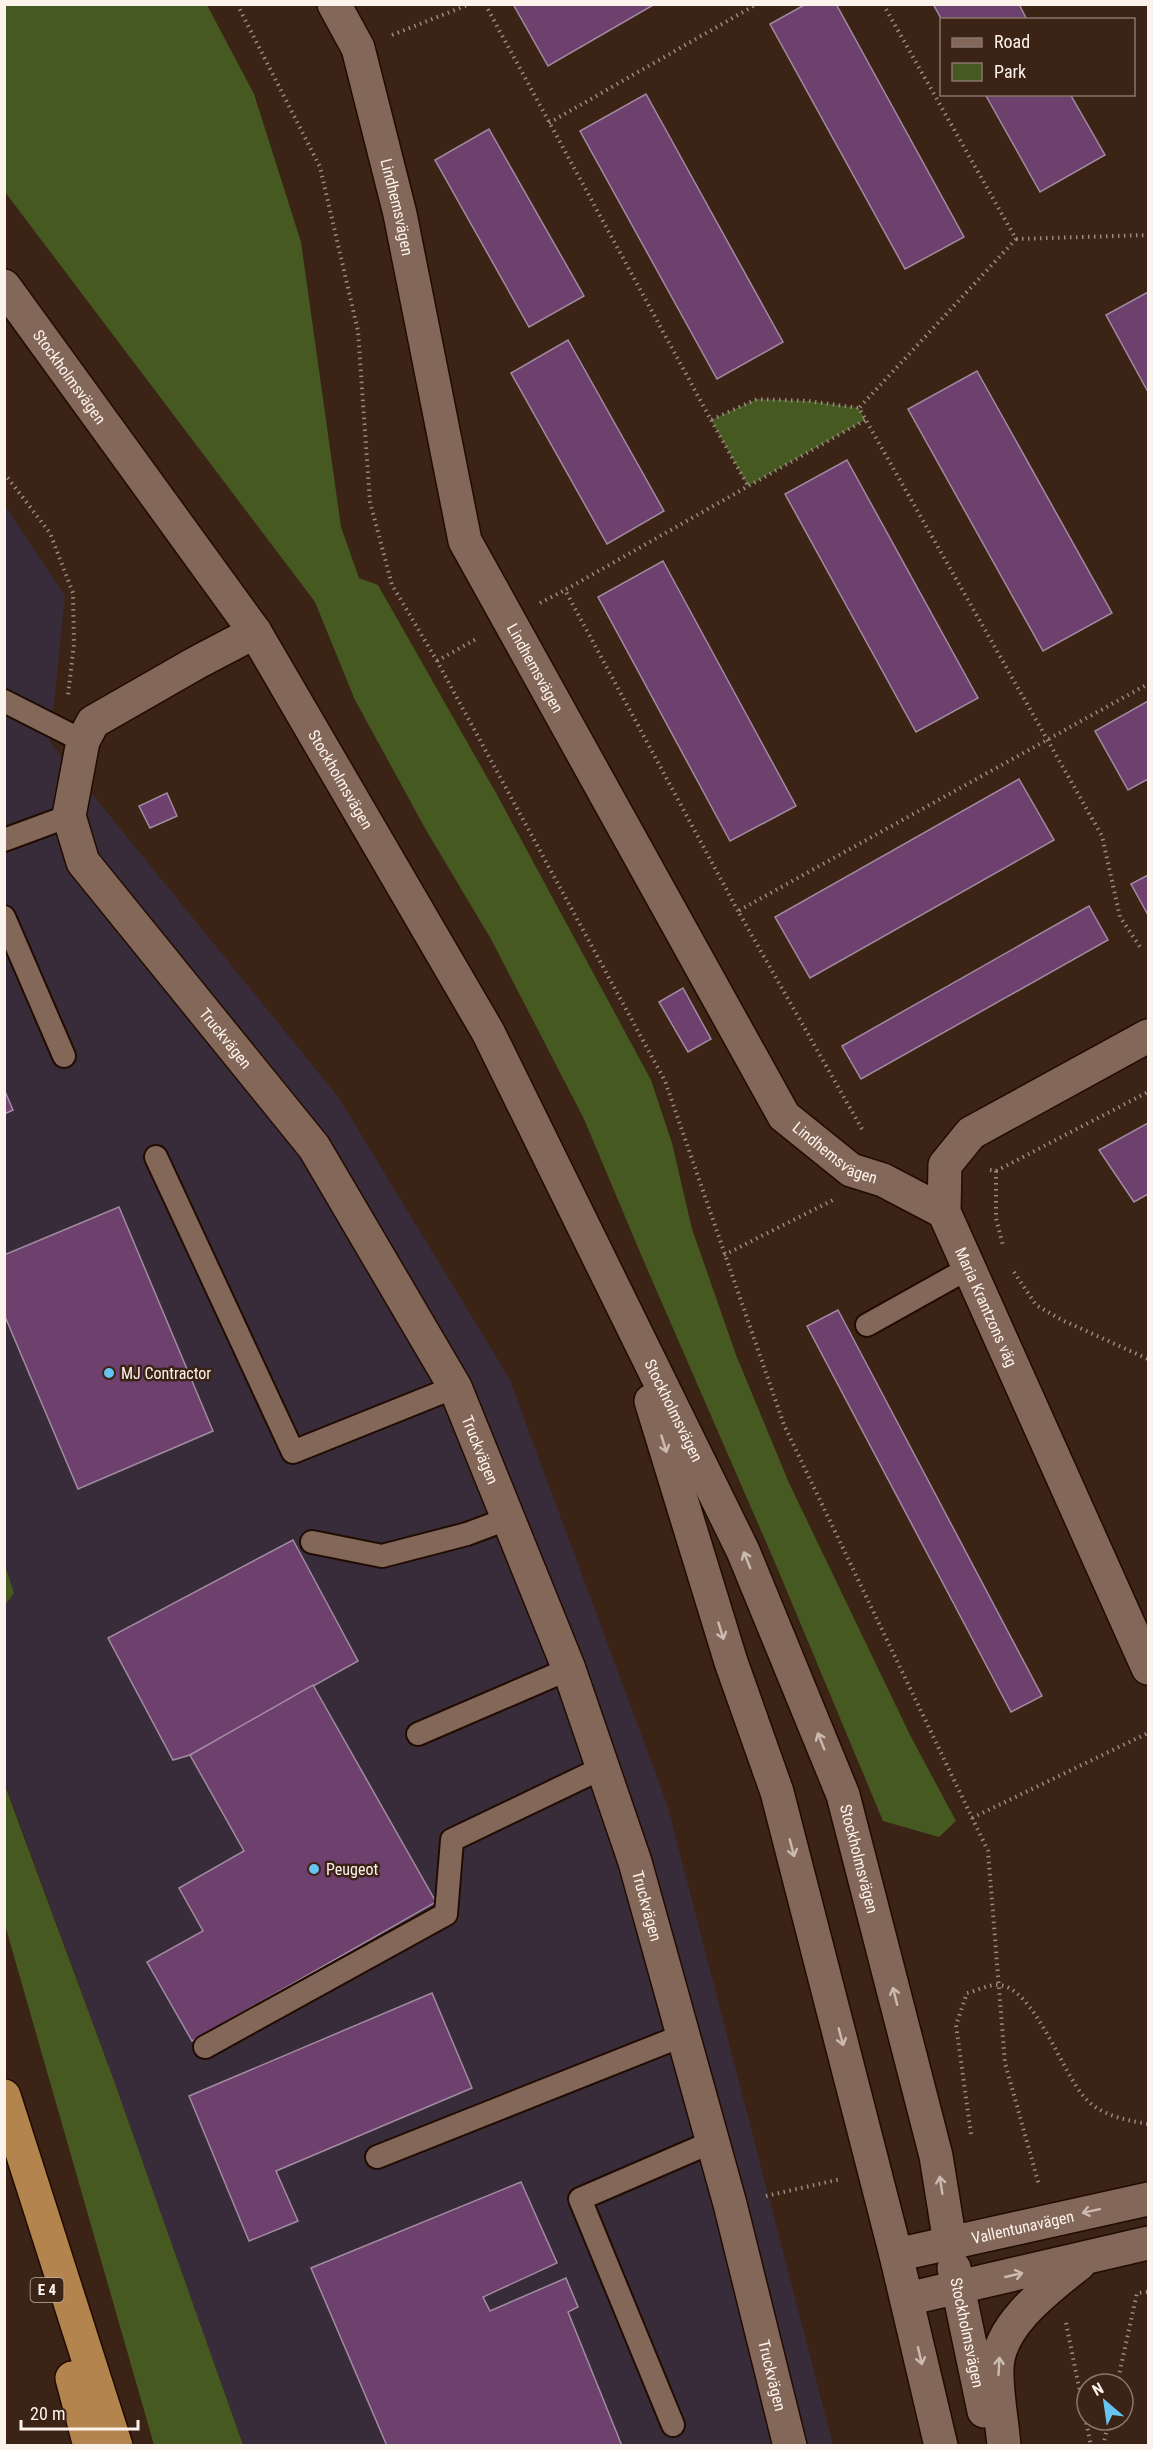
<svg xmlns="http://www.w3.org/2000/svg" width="1153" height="2450" font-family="'Roboto Condensed',sans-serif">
<rect width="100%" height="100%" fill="#3b2316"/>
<path fill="#392c3a" d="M5,506L65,596L50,742L339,1098L509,1378L667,1804L833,2445H243L113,2078L5,1783L4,1605L14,1593L4,1563Z"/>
<g fill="#455921">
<path d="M5,4L207,5L254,94L301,242L341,527L359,578L378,585L496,793L651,1080L672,1143L692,1229L736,1355L789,1483L910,1735L956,1821L939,1837L883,1821L776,1565L642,1257L584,1119L491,939L426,830L355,700L315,602L5,192Z"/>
<path d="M757,399L808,401L859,408L865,420L748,486L711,420Z"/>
<path d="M4,1563L14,1593L5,1605H4Z"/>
<path d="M4,1783L113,2078L243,2445H154L5,1925Z"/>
</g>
<g fill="#6d406d" stroke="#a28ba1" stroke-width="1.5">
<path d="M513,4H655L548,66Z"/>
<path d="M806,4H836L964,237L905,269L770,24Z"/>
<path d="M933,4H1019L1027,20H942Z"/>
<path d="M646,94L783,342L717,379L580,131Z"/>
<path d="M985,94H1070L1105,155L1040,192Z"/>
<path d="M489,129L584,296L529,327L435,160Z"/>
<path d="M1148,292V392L1106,315Z"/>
<path d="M568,340L664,511L607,544L511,373Z"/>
<path d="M977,371L1112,613L1043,651L908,409Z"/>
<path d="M847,460L978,698L916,732L785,494Z"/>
<path d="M663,561L796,806L730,841L598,597Z"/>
<path d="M1148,701V779L1128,790L1095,731Z"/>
<path d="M1019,779L1054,840L810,978L775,917Z"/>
<path d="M167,793L177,816L150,828L139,806Z"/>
<path d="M1148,875V915L1131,884Z"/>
<path d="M1089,906L1108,940L861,1079L842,1046Z"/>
<path d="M683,988L711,1039L688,1052L659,1002Z"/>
<path d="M4,1089L13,1110L4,1114Z"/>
<path d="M1148,1123V1194L1134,1202L1099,1150Z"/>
<path d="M119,1207L213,1431L78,1489L4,1314V1255Z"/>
<path d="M838,1310L1042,1696L1011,1712L807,1326Z"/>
<path d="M293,1540L358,1661L190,1755L173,1760L108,1638Z"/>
<path d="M313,1685L436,1902L192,2041L147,1962L203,1931L179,1888L244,1851L190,1755Z"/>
<path d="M432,1993L472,2088L276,2171L298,2221L249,2241L189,2096Z"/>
<path d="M521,2182L557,2263L483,2297L490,2311L566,2278L578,2307L568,2312L622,2446H387L311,2268Z"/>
</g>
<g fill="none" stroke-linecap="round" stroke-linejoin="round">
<defs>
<g id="service">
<path d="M4,701L83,741"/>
<path d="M4,840L69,816"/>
<path d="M4,917L64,1056"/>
<path d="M156,1157L293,1452L455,1387"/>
<path d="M867,1325L969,1268"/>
<path d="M312,1542L382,1556L467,1534L507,1519"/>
<path d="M418,1734L569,1669"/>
<path d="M205,2047L446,1914L452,1840L602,1768"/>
<path d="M377,2157L684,2035"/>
<path d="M673,2425L580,2199L712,2142"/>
</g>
<g id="minor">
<path id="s1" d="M334,4L358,48L400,214L465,541L784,1116L851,1170L883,1180L944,1212"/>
<path id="s2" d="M255,632L196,663L93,722L83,741L69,816L83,862L314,1147L455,1387L569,1669L635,1862L730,2204L790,2446"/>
<path id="s3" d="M1148,1036L971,1133L945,1165L944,1212L1148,1668"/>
</g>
<g id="tertiary">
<path id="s4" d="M4,286L255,632L488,1032L743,1551L843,1795L936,2156L950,2243"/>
<path d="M651,1401L731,1662L777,1792L896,2255"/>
</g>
<g id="secondary">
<path id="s5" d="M954,2268L984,2411"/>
<path d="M907,2299L1148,2243"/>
<path id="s6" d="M941,2446L896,2255L1148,2199"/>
<path d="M1004,2446C1002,2420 996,2392 997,2367C999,2324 1049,2288 1079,2264"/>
</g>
<g id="motorway">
<path d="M4,2096L116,2446"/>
<path d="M72,2378L90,2446"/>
</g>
</defs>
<use href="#service" stroke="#210c02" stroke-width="26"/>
<use href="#minor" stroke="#210c02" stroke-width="36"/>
<use href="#tertiary" stroke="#210c02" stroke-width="36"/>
<use href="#secondary" stroke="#210c02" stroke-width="36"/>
<use href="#motorway" stroke="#210c02" stroke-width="36"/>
<g stroke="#9b8a80" stroke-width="4" stroke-dasharray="1.5 4.5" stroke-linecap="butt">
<path d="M237,4L320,167L358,331L370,502L392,585L437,661L665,1081L784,1425L988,1851L1005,2063L1039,2185"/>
<path d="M485,4L711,420L757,399L808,401L859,408"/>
<path d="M883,4L1016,239L859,408L1102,836L1120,917L1142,950"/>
<path d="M392,35L470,4"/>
<path d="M549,123L757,4"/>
<path d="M1016,239L1148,235"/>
<path d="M711,420L748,486"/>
<path d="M4,473L50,533L73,593L74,644L68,695"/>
<path d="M540,603L565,590"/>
<path d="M437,661L478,638"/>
<path d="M738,911L565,590L865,420"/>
<path d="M862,1129L738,911L1148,684"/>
<path d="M990,1170L996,1171V1218L1003,1246"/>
<path d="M996,1171L1148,1092"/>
<path d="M724,1255L833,1200"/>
<path d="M1014,1272L1036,1305L1062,1320L1148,1359"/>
<path d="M972,1818L1148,1733"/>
<path d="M971,2134L956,2025L967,1993C976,1991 989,1984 998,1985C1034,1986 1062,2074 1086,2099C1102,2116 1126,2120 1148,2124"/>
<path d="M766,2196L841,2179"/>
<path d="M1066,2323L1091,2446"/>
<path d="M1117,2384L1137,2293L1148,2292"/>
<path d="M1103,2446L1109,2420"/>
</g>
<use href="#service" stroke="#836758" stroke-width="22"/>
<use href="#minor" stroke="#836758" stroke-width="33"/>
<use href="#tertiary" stroke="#836758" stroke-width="33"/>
<use href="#secondary" stroke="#836758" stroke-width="33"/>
<use href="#motorway" stroke="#b3844d" stroke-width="33"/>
</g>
<defs><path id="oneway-shaft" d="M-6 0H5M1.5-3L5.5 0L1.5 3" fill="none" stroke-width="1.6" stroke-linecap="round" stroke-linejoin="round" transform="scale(1.5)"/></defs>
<g stroke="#ccbbb1">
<use href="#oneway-shaft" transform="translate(664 1444) rotate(73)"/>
<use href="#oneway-shaft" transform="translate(747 1560) rotate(-112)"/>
<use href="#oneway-shaft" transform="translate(721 1631) rotate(73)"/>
<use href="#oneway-shaft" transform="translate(821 1741) rotate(-112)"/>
<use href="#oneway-shaft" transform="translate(792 1848) rotate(75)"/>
<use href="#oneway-shaft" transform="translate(895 1996) rotate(-104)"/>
<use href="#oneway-shaft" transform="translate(841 2037) rotate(75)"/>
<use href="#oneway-shaft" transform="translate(941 2185) rotate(-99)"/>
<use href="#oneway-shaft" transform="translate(1091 2211) rotate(168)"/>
<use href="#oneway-shaft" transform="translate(1014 2275) rotate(-13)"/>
<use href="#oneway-shaft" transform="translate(920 2356) rotate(77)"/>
<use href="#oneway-shaft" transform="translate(999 2366) rotate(-87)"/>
</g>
<g fill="#67c4f0" stroke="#3b2316" stroke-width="2">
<circle cx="109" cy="1373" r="6"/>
<circle cx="314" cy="1869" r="6"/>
</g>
<g text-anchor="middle" stroke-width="5" stroke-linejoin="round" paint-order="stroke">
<rect fill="#3b2316" stroke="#c3b5ac" stroke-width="1.5" x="30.5" y="2278" width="33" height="24" rx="4.5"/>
<g font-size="15" font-weight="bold" fill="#fdf3ed">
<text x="47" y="2295">E 4</text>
</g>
<g font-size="16" fill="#fdf3ed" stroke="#3b2316">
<text dy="6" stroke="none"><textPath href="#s1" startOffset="214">Lindhemsvägen</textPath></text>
<text dy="6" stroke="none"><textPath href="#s4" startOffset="112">Stockholmsvägen</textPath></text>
<text dy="6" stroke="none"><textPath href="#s1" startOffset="700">Lindhemsvägen</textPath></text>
<text dy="6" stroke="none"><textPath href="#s4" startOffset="598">Stockholmsvägen</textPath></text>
<text dy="6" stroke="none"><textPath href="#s2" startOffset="558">Truckvägen</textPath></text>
<text dy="6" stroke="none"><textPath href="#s1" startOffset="1276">Lindhemsvägen</textPath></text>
<text dy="6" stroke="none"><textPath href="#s3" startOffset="394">Maria Krantzons väg</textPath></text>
<text dy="6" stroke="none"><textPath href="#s4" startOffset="1312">Stockholmsvägen</textPath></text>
<text dy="6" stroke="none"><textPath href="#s2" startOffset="1044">Truckvägen</textPath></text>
<text dy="6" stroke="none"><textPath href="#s4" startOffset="1798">Stockholmsvägen</textPath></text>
<text dy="6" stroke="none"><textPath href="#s2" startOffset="1530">Truckvägen</textPath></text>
<text dy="6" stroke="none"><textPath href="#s6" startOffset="326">Vallentunavägen</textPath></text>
<text dy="6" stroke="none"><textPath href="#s5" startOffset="66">Stockholmsvägen</textPath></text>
<text dy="6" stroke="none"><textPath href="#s2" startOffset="2016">Truckvägen</textPath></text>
</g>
<g font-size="16" fill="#fdf3ed" stroke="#3b2316" text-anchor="start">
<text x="121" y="1379">MJ Contractor</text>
<text x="326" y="1875">Peugeot</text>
</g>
</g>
<rect width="1153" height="2450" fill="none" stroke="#fdf3ed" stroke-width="12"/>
<rect x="940" y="18" width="195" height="78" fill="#3b2316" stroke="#89766c" stroke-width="1.5"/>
<rect x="952" y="38" width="30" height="9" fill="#836758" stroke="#89766c" stroke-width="1.5"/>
<text x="994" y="48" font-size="18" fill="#fdf3ed">Road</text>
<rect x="952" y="63" width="30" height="18" fill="#455921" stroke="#89766c" stroke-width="1.5"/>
<text x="994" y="78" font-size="18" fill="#fdf3ed">Park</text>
<g transform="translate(1105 2402) rotate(331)"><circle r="28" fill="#3b2316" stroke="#89766c" stroke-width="1.5"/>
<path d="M0-4.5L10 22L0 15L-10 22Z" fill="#67c4f0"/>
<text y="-9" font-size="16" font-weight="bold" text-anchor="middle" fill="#fdf3ed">N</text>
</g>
<path d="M21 2420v9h117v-9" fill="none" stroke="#fdf3ed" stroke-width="3"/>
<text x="30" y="2420" font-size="18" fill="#fdf3ed" stroke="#3b2316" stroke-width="4.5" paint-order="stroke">20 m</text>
</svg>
